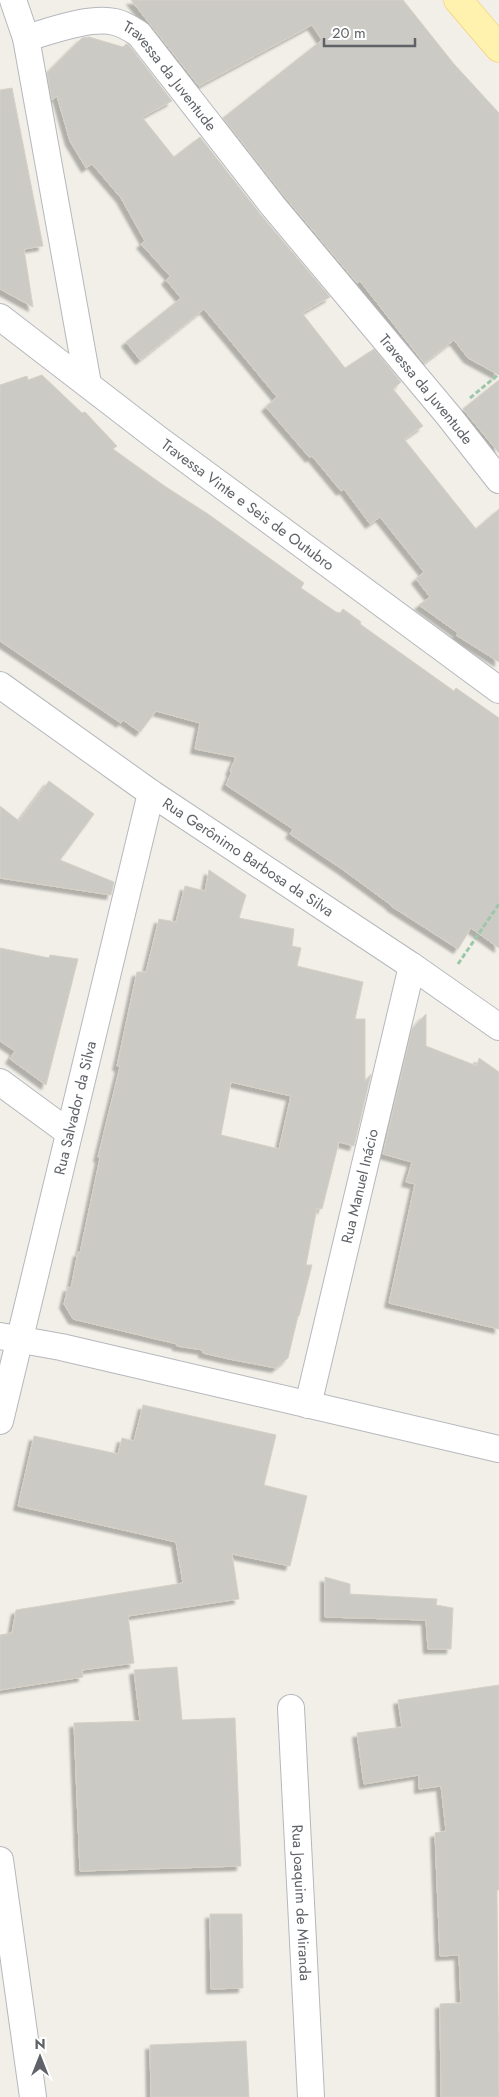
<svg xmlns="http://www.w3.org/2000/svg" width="499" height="2097" font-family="Jost,sans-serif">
<defs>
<filter id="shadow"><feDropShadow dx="-4.5" dy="4.5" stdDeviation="1" flood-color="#0004"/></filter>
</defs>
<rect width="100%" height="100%" fill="#f1efe8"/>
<g fill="#cccac5" stroke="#d6d1c6" fill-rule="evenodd" filter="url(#shadow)">
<path d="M131,0H403L454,64L499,113V375L468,358L454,340L424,363L360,281L357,283L285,197L223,118L322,40L312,25L199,86Z"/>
<path d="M89,37L123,47L126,44L129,45L172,101L142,117L174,157L200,137L261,215L330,297L302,313L345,368L374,349L401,382L393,389L423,426L404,439L476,529L499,509V662L456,635L458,633L419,605L430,597L416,579L424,572L380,517L370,524L344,489L341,491L312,456L310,458L266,407L277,397L204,309L140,360L126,342L181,298L166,280L170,276L141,244L145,241L121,198L92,164L86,168L70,141L57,96L52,100L47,73L82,38Z"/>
<path d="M12,88L43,246L24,249L33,307L0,289V90Z"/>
<path d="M42,375L82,413L85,412L117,446L113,449L166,487L208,514L304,583L301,588L336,612L340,613L343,609L361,622L360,624L454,691L456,688L499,718V948L471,928L458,949L391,906V905L342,869L290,834L293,829L226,785L232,771H230L236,757L195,749L200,723L156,711L140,732L123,720L121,723L0,641V385L27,376L28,380Z"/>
<path d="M499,380V453L463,409Z"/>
<path d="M49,781L94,814L60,860L114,882L111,895L0,878V806L19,821Z"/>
<path d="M209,870L246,895L239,918L294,929L292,946L301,948L297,966L363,982L355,1019H365V1081L371,1074L354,1146L339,1142L322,1209L317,1208L306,1265H312L299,1316H298L288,1358L276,1368L229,1359L203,1353V1350L177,1346V1344L73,1319L64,1304L68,1287L71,1288L78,1252L80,1253L100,1158L98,1157L120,1067L117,1066L137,972H146L159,919L176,922L185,886L205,891ZM231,1082L291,1096L279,1149L221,1135Z"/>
<path d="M0,948L49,958L50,955L78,959L46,1085L10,1059L15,1051L0,1041Z"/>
<path d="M426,1014V1046L477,1066L479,1058L499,1072V1329L389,1303L415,1184L406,1182L412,1162L383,1154L412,1029Z"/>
<path d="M143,1405L276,1435L264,1485L307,1496L290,1566L232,1554L239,1599L128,1616L134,1663L82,1670L83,1677L0,1690V1635L12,1633L16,1610L183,1583L176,1542L18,1506L34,1436L118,1454L122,1438L134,1441Z"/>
<path d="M325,1577L350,1584V1594L437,1599L436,1605L453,1608L451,1649H428L426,1620L325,1617Z"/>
<path d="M177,1667L182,1720L235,1718L241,1866L80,1871L74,1723L140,1721L134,1670Z"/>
<path d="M499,1685V1890H497L499,2097H441L440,2004L461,2003L459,1955L440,1956L435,1833L446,1831L441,1786L419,1789V1775L364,1784L357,1733L402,1727L398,1700Z"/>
<path d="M210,1914H242L243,1988L211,1989Z"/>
<path d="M246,2041L249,2097H151L150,2045Z"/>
</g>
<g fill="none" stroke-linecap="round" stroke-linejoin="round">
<defs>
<g id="street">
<path d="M13,0L26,38L88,384"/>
<path id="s1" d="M26,38C51,31 90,16 115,22C124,24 131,29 139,34L273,206L448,415L499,480"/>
<path id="s2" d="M0,317L157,438L499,690"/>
<path id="s3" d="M0,685L151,793L412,966L499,1027"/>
<path d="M0,1082L68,1132"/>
<path d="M0,1336L61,1347L499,1449"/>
<path id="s4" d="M308,1405L412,966"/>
<path id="s5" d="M0,1421L151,793"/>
<path id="s6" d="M291,1708L311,2097"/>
<path d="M0,1860L33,2097"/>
</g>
<path id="primary" d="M458,0L499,48"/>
</defs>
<use href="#street" stroke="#b5b8bc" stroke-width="28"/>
<use href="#primary" stroke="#f2c960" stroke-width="29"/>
<g stroke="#9cc7a9" stroke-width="3" stroke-dasharray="5 2.5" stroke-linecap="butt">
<path d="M470,398L499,374"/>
<path d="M458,964L499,904"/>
</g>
<use href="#street" stroke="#fff" stroke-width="26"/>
<use href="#primary" stroke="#fff2af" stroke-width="28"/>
</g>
<g text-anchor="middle" stroke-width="5" stroke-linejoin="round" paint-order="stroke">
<g font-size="15" fill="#5f6368" stroke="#fff">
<text dy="5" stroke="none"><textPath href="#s1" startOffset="170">Travessa da Juventude</textPath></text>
<text dy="5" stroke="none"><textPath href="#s1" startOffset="575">Travessa da Juventude</textPath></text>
<text dy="5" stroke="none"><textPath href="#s2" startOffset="311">Travessa Vinte e Seis de Outubro</textPath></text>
<text dy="5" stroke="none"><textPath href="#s3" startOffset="302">Rua Gerônimo Barbosa da Silva</textPath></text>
<text dy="5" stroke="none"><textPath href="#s5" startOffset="322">Rua Salvador da Silva</textPath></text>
<text dy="5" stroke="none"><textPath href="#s4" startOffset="225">Rua Manuel Inácio</textPath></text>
<text dy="5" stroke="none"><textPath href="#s6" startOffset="195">Rua Joaquim de Miranda</textPath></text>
</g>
</g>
<g transform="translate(40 2057)" stroke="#ffffff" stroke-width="4" paint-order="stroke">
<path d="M0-4L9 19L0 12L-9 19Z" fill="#5f6368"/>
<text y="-8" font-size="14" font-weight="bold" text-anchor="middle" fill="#5f6368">N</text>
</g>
<path d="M324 38v8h91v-8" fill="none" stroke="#5f6368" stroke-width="2.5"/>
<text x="332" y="38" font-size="15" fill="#5f6368" stroke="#ffffff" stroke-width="4" paint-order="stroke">20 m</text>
</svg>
